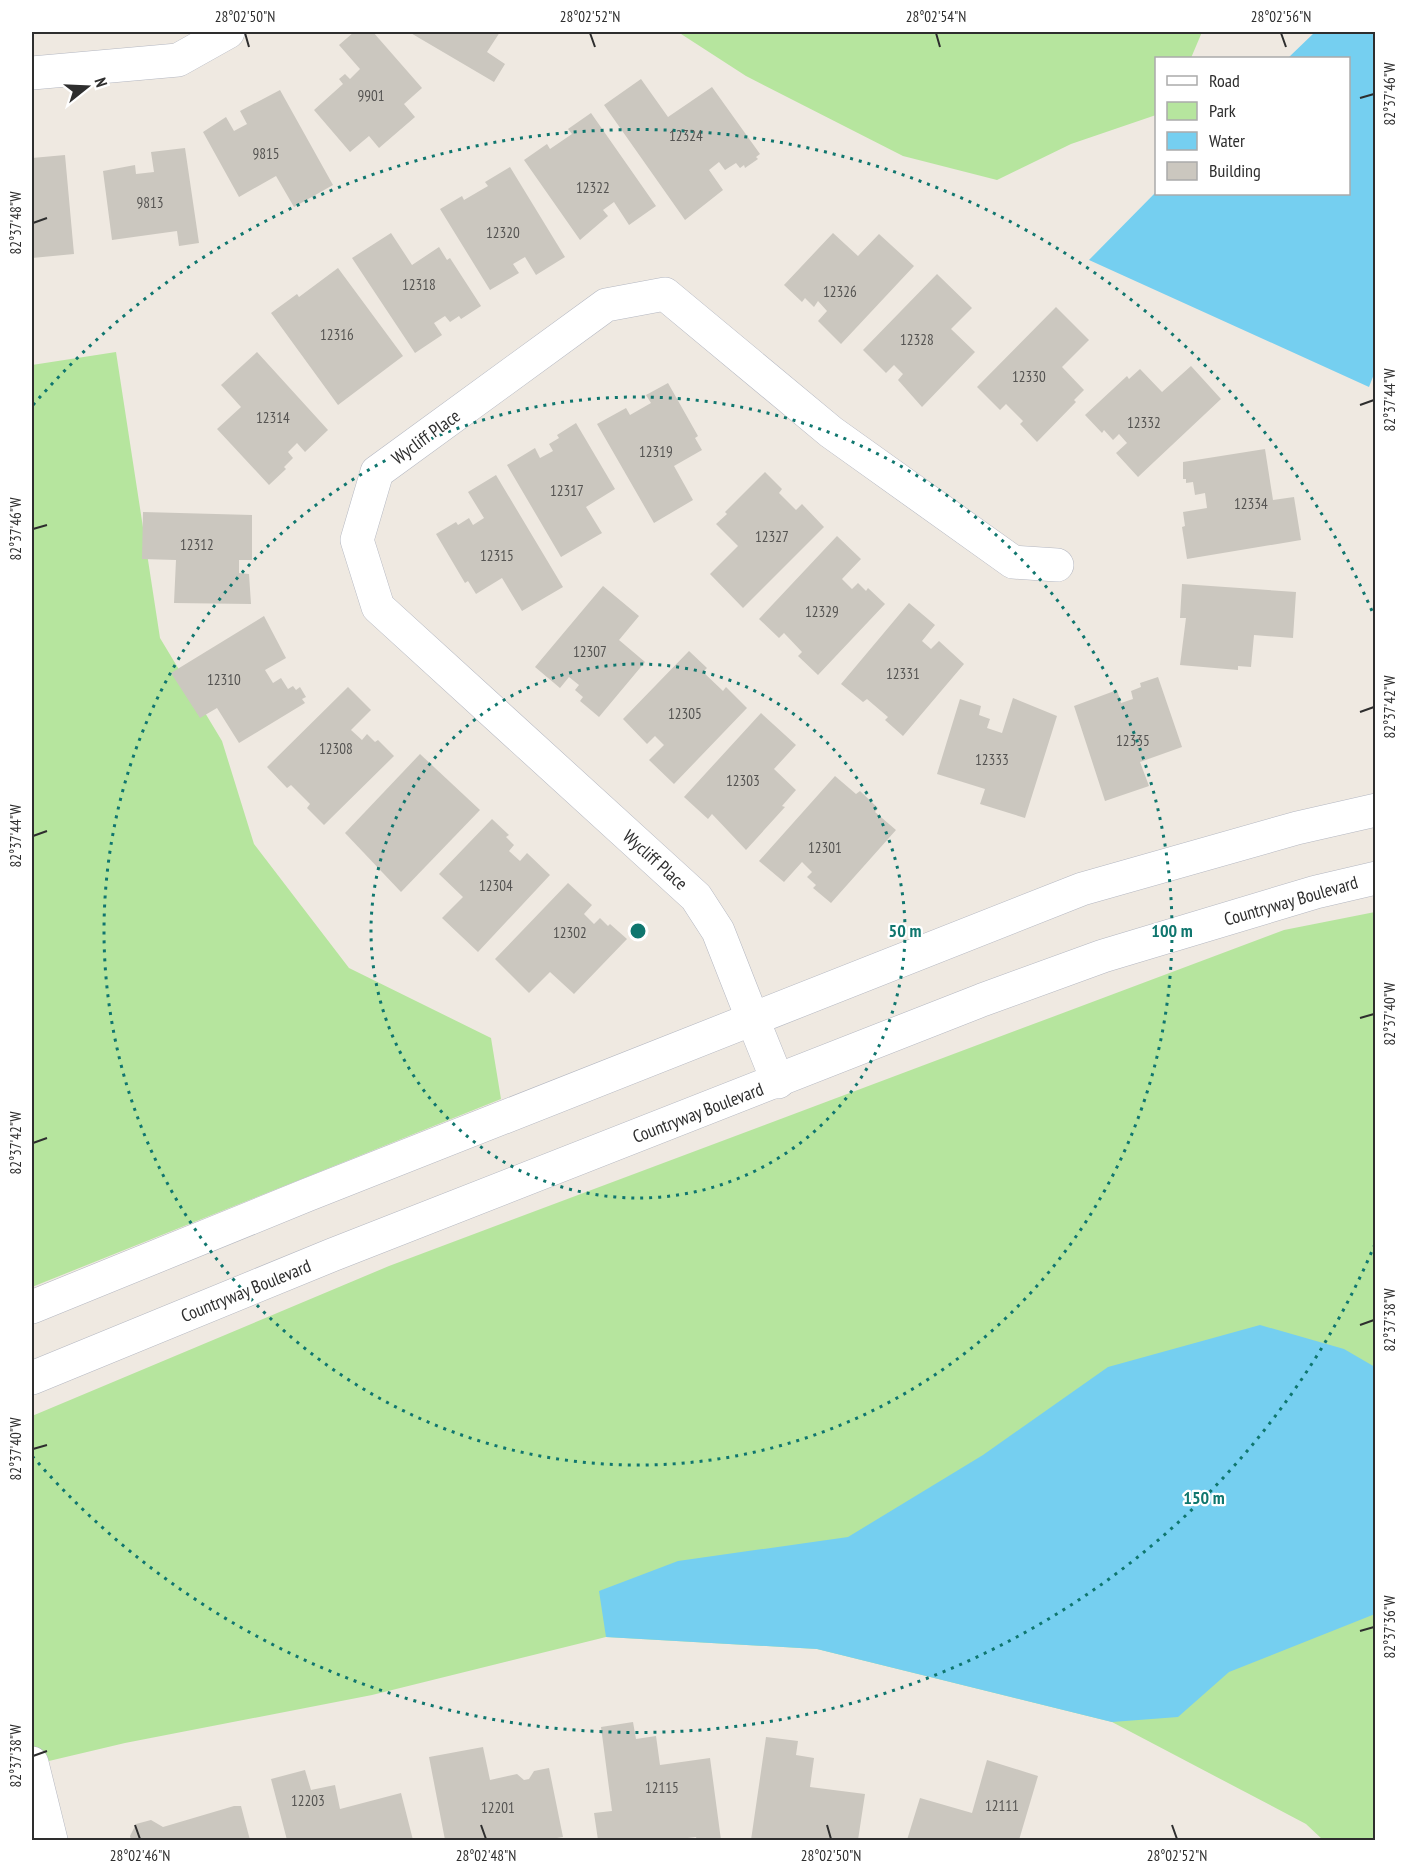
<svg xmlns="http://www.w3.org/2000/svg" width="1407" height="1872" font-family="'PT Sans Narrow',sans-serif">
<rect width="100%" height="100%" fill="#efe9e1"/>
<g fill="#b6e59e">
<path d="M678,32H1202L1191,58H1156V115L1071,144L997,180L903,156L746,76Z"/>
<path d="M116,352L160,638L222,741L254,844L349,968L491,1038L501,1099L32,1287V365Z"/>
<path d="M1375,912V1840H1323L1306,1824L1112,1722L817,1649L606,1637L372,1695L125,1743L32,1765V1416L389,1266L1284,930Z"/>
</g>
<g fill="#75cff0">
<path d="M1315,32H1375L1376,369L1369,387L1089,260L1156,192L1348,194V58H1288Z"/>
<path d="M1260,1325L1344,1349L1375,1367V1614L1229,1672L1178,1717L1112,1722L817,1649L606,1637L599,1591L678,1561L848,1537L983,1455L1108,1367Z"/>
</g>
<g fill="#cbc7bf">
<path d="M354,32H373L422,88L404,104L415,117L379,148L369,136L350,152L314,110L343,84L339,79L345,74L350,79L360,69L339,45Z"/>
<path d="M409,32H500L487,52L505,64L494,82Z"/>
<path d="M641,79L668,117L712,87L760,154L756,157L758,159L745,168L744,165L740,168L736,163L725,170L719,162L709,170L723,190L685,220L604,105Z"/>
<path d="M280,90L333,185L294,207L276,176L239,197L203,132L226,117L234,131L247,124L240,111Z"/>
<path d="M591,113L656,206L629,225L614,202L603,210L608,216L580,240L524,160L547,144L550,149L572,134L568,129Z"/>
<path d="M185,148L199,243L179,246L177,231L112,240L103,171L135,165L136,174L154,172L151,152Z"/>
<path d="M65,155L74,254L32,258V158Z"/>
<path d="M510,167L565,257L536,275L525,257L513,264L519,273L490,290L440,209L462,196L464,200L488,186L485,182Z"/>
<path d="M391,233L412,265L439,247L447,260L450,258L481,306L461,319L459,316L450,322L445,316L434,323L442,335L415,353L352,258Z"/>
<path d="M833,233L858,256L879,234L914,266L841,344L818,321L827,311L818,301L814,307L805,298L802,302L784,285Z"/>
<path d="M338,268L403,356L338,405L271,313L297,294L299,297Z"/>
<path d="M937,274L972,308L951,329L975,352L922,407L898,380L903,374L894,365L886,373L863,350Z"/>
<path d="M1056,307L1089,340L1062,367L1084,390L1074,400L1076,402L1037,442L1020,424L1023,421L1006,404L1000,410L977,387Z"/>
<path d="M257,352L328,430L305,452L297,443L288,452L293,458L284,467L286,469L269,485L217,429L241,407L221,385Z"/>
<path d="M1191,366L1221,399L1138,477L1116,453L1127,443L1119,434L1113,440L1104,430L1102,433L1085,415L1127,376L1129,379L1140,369L1162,392Z"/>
<path d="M668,383L698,436L695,438L702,450L674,466L693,500L654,523L597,424L626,408L630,415L651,403L646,395Z"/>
<path d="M576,423L615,489L586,507L602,533L561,557L507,465L535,448L540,458L553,451L549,444L559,438L557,435Z"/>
<path d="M1265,449L1273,500L1294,497L1301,540L1187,559L1182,527L1185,526L1183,512L1207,508L1205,493L1195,495L1193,482L1186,483V479H1183V462Z"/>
<path d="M765,472L782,489L779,493L796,510L802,504L824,527L743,608L710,574L738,546L716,524L727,514L725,512Z"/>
<path d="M496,475L563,587L522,611L502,578L476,594L468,581L465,583L436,534L456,522L458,525L469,518L473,525L484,518L468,492Z"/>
<path d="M143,512L252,515V560H239V573L249,574L251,604L174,603L176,560L142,559Z"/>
<path d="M837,536L861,559L842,579L852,589L858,583L866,591L868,588L885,604L818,675L798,656L802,652L784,633L779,638L759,619Z"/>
<path d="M1182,584L1296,592L1293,638L1254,635L1251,667L1238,666V670L1180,665L1186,618H1180Z"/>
<path d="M603,586L639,616L619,640L645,662L599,717L580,701L583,697L575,690L579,685L569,677L560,688L535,667Z"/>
<path d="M909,603L935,625L922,641L931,649L939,641L964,664L903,736L885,720L888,717L867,699L863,702L841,684Z"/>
<path d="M264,616L286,658L265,670L273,683L281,678L288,689L293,686L296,690L300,687L306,697L302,699L305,703L239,743L217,708L200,718L171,673Z"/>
<path d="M689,651L707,668L703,672L723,691L726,687L747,708L674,784L649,760L664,745L655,736L647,744L623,719Z"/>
<path d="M1158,677L1182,747L1140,762L1149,786L1105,801L1074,706L1117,690L1121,703L1133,699L1131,691L1141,687L1140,683Z"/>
<path d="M348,687L371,710L351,730L362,740L367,734L375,742L378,740L394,756L324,825L307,808L310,804L291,785L287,788L267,767Z"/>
<path d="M1013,698L1057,716L1025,818L980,804L985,789L937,774L960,699L981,706L979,715L990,719L987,728L1002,733Z"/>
<path d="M761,713L796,745L774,769L796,790L782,806L785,807L746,850L712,814L708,819L684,797Z"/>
<path d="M420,754L480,810L401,892L345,833Z"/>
<path d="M835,776L856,794L860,791L878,808L875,812L896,830L831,903L813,888L816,885L807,877L812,872L802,862L784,882L759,861Z"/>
<path d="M492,819L509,835L506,837L514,845L509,851L520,861L527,853L550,875L478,952L442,918L463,897L439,874Z"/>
<path d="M568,883L592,905L584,914L594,924L600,918L608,926L610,924L627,939L574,994L550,972L529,993L495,959Z"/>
<path d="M633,1722L636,1739L656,1736L660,1765L710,1758L721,1840H697L696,1837L671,1840H598L594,1813L612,1811L601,1727Z"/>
<path d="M766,1737L798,1741L796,1755L814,1758L810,1787L865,1794L858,1840H751Z"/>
<path d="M483,1747L490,1780L517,1774L524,1780L529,1779L534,1771L549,1768L563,1837L545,1840H445L429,1757Z"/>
<path d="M987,1760L1038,1776L1019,1840H907L920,1798L972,1813Z"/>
<path d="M305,1770L311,1790L335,1785L340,1809L401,1793L413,1840H287L271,1779Z"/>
<path d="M234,1806H241L250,1840H131L130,1836L136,1824L151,1820L163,1827Z"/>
</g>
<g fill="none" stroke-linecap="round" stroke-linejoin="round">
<defs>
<g id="street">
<path d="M32,73L178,60L228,32"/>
<path d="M753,1020L718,931L696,897L378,607L357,540L377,472L606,305L665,294L831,432L1013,562L1057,565"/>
<path d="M32,1763L51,1840"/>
</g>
<g id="secondary">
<path d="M753,1020L778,1082"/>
<path d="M32,1307L307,1195L1082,889L1297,828L1376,810"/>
<path d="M32,1378L332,1255L982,1000L1103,956L1316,892L1376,878"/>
</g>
</defs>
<use href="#street" stroke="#b4b7c1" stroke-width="34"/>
<use href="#secondary" stroke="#b4b7c1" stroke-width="34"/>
<use href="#street" stroke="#fff" stroke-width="33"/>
<use href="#secondary" stroke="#fff" stroke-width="33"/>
</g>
<path fill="none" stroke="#2e2e2e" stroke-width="2" d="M245,33L249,47M590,33L595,47M936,33L940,47M1281,33L1286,47M1360,98L1374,94M33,223L47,218M1360,405L1374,400M33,529L47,525M1360,712L1374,707M33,836L47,831M1360,1018L1374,1014M33,1143L47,1138M1360,1325L1374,1320M33,1449L47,1445M1360,1631L1374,1627M33,1756L47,1751M135,1825L140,1839M481,1825L486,1839M827,1825L831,1839M1172,1825L1177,1839"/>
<g fill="none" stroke="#0f766e" stroke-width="3" stroke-dasharray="3 6">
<circle cx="638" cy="931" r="267"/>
<circle cx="638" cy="931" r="534"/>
<path d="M1375 1244A801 801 0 0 1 33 1457M33 405A801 801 0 0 1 1375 618"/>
</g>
<g text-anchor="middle" stroke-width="4.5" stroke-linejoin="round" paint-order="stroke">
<g font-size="15" fill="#555452">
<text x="371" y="101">9901</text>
<text x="686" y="141">12324</text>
<text x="266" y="159">9815</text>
<text x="593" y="193">12322</text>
<text x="150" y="208">9813</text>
<text x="503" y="238">12320</text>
<text x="419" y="290">12318</text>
<text x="840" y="297">12326</text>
<text x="337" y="340">12316</text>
<text x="917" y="345">12328</text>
<text x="1029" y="382">12330</text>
<text x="273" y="423">12314</text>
<text x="1144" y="428">12332</text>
<text x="656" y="457">12319</text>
<text x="567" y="496">12317</text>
<text x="1251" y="509">12334</text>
<text x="772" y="542">12327</text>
<text x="197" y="550">12312</text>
<text x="497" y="561">12315</text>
<text x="822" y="617">12329</text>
<text x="590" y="657">12307</text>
<text x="903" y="679">12331</text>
<text x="224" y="685">12310</text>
<text x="685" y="719">12305</text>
<text x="1133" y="746">12335</text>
<text x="336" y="754">12308</text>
<text x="992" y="765">12333</text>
<text x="743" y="786">12303</text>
<text x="825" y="853">12301</text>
<text x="496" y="891">12304</text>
<text x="570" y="938">12302</text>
<text x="662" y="1793">12115</text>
<text x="308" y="1806">12203</text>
<text x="1002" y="1811">12111</text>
<text x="498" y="1813">12201</text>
</g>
<g font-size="18" fill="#2e2e2e" stroke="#fff">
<text transform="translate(426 437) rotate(-36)" y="6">Wycliff Place</text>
<text transform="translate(655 860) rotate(42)" y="6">Wycliff Place</text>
<text transform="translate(1291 901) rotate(-16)" y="6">Countryway Boulevard</text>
<text transform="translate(698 1113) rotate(-21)" y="6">Countryway Boulevard</text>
<text transform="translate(246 1291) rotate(-22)" y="6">Countryway Boulevard</text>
</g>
</g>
<circle cx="638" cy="931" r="9" fill="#0f766e" stroke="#fff" stroke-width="3"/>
<g font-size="18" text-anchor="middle" font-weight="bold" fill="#0f766e" stroke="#fff" stroke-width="4.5" stroke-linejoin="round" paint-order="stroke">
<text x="905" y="937">50 m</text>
<text x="1172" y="937">100 m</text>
<text x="1204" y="1504">150 m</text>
</g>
<rect width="1407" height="1872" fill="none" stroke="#ffffff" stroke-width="66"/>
<rect x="1155" y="57" width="195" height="138" fill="#ffffff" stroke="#ababab" stroke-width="1.5"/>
<rect x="1167" y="76" width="30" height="9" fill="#ffffff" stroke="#ababab" stroke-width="1.5"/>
<text x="1209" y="87" font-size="18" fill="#2e2e2e">Road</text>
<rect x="1167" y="102" width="30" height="18" fill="#b6e59e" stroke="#ababab" stroke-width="1.5"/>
<text x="1209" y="117" font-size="18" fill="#2e2e2e">Park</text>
<rect x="1167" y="132" width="30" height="18" fill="#75cff0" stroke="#ababab" stroke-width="1.5"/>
<text x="1209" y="147" font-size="18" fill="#2e2e2e">Water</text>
<rect x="1167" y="162" width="30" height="18" fill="#cbc7bf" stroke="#ababab" stroke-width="1.5"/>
<text x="1209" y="177" font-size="18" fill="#2e2e2e">Building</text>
<g transform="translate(87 87) rotate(72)" stroke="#ffffff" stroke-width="4.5" paint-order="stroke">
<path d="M0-4.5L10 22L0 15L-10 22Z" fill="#2e2e2e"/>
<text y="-9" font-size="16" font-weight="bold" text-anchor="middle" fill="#2e2e2e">N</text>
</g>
<rect x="33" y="33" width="1341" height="1806" fill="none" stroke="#2e2e2e" stroke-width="2"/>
<g font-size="15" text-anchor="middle" fill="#2e2e2e">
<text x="245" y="22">28°02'50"N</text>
<text x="590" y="22">28°02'52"N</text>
<text x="936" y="22">28°02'54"N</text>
<text x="1281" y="22">28°02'56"N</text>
<text transform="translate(1390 94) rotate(-90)" y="5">82°37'46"W</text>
<text transform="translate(16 223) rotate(-90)" y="5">82°37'48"W</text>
<text transform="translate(1390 400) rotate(-90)" y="5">82°37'44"W</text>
<text transform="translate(16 529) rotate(-90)" y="5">82°37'46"W</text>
<text transform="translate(1390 707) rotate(-90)" y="5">82°37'42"W</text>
<text transform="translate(16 836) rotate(-90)" y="5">82°37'44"W</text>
<text transform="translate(1390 1014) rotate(-90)" y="5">82°37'40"W</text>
<text transform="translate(16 1143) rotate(-90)" y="5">82°37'42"W</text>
<text transform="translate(1390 1320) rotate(-90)" y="5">82°37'38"W</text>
<text transform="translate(16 1449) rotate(-90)" y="5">82°37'40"W</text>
<text transform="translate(1390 1627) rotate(-90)" y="5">82°37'36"W</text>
<text transform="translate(16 1756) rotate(-90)" y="5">82°37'38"W</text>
<text x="140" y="1861">28°02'46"N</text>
<text x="486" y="1861">28°02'48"N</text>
<text x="831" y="1861">28°02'50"N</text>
<text x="1177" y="1861">28°02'52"N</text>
</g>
</svg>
